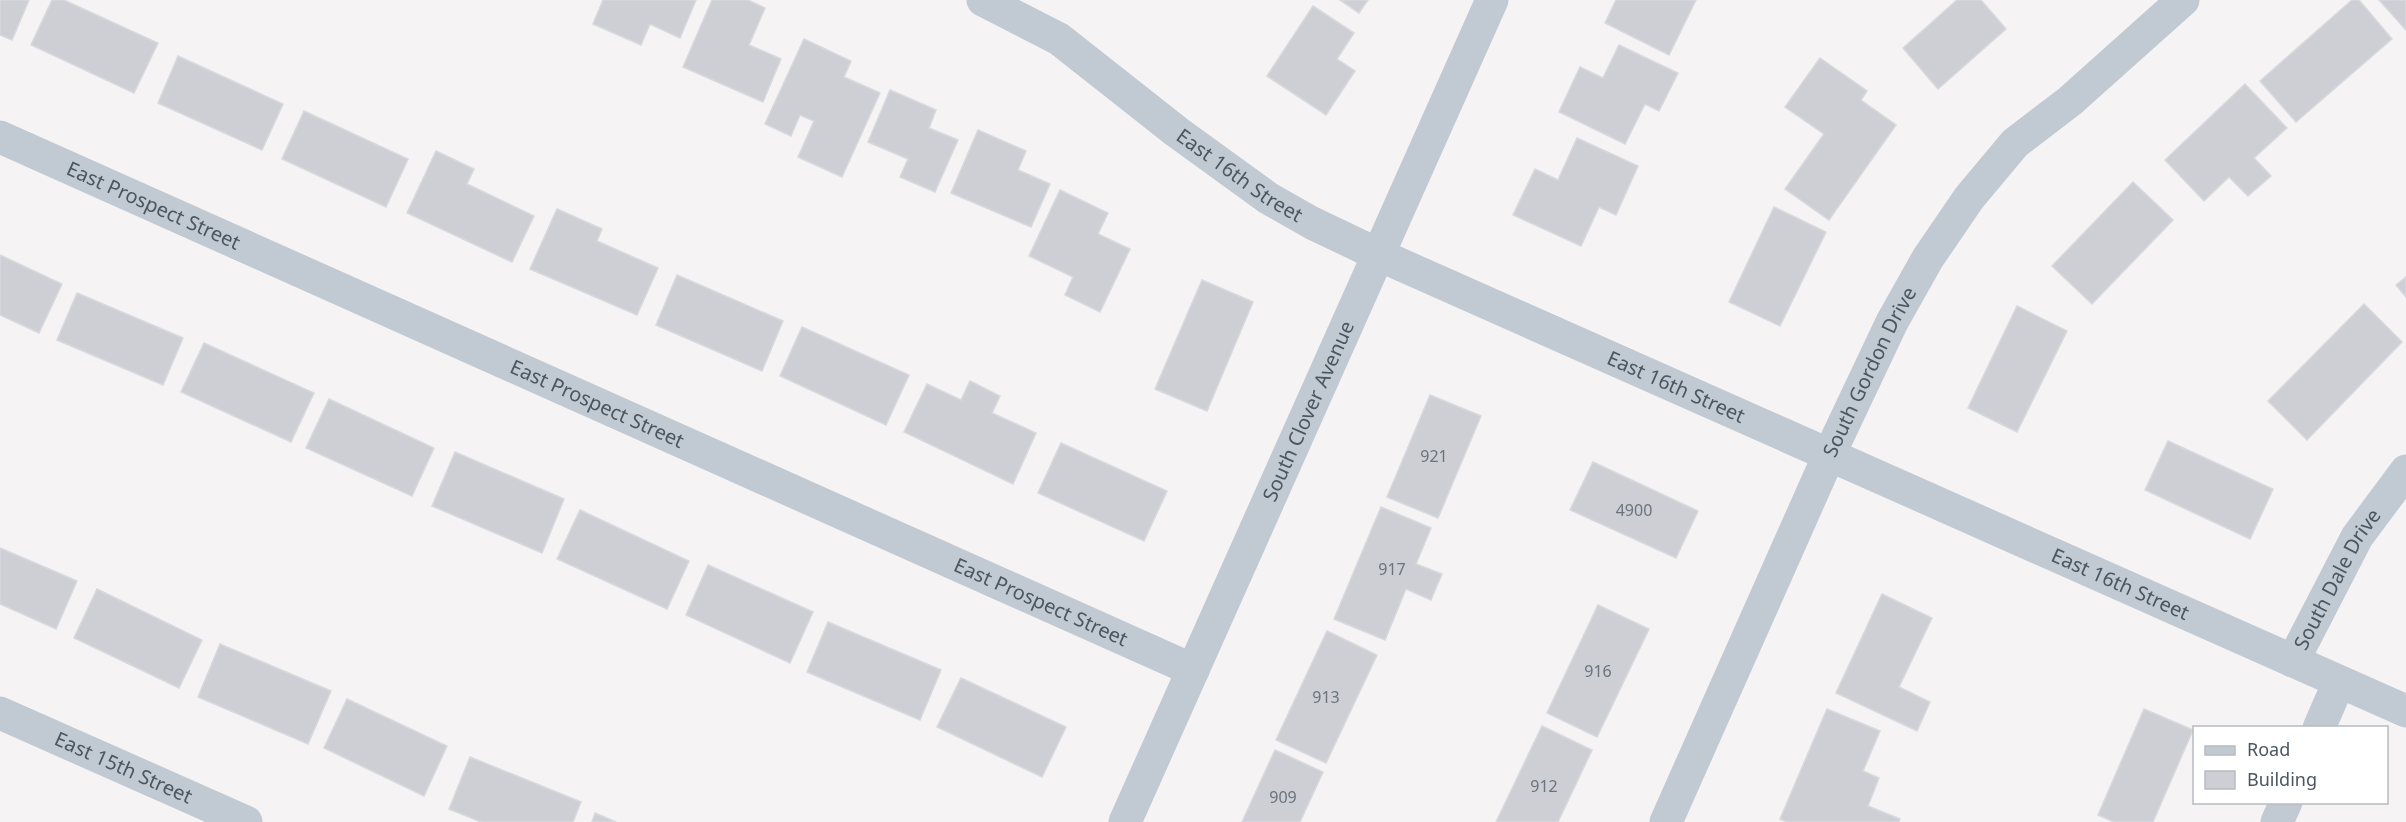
<svg xmlns="http://www.w3.org/2000/svg" width="2406" height="822" font-family="'Noto Sans',sans-serif">
<rect width="100%" height="100%" fill="#f5f3f3"/>
<g fill="#cdcfd5" stroke="#d7d9de" stroke-width="1.5">
<path d="M0,0H29L12,40L0,35Z"/>
<path d="M52,0H64L158,43L134,93L31,45Z"/>
<path d="M603,0H696L680,38L650,24L641,45L593,24Z"/>
<path d="M712,0H748L765,8L749,45L781,59L763,102L683,67Z"/>
<path d="M1340,0H1368L1359,13Z"/>
<path d="M1616,0H1696L1669,55L1605,23Z"/>
<path d="M1957,0H1981L2006,29L1938,89L1903,48Z"/>
<path d="M2352,0H2359L2392,39L2296,122L2260,81Z"/>
<path d="M2379,0H2406V30Z"/>
<path d="M1313,6L1354,33L1337,59L1355,71L1326,115L1267,76Z"/>
<path d="M804,39L851,61L844,77L880,93L842,177L798,157L814,121L800,115L791,136L765,124Z"/>
<path d="M1619,45L1678,73L1659,111L1645,104L1625,144L1559,112L1580,67L1603,78Z"/>
<path d="M178,56L283,104L262,150L158,103Z"/>
<path d="M1820,58L1867,91L1861,100L1896,125L1829,220L1785,189L1824,134L1785,107Z"/>
<path d="M2245,84L2287,128L2254,158L2271,176L2248,196L2229,177L2204,201L2165,160Z"/>
<path d="M890,90L936,110L929,128L958,140L935,192L900,177L908,159L868,142Z"/>
<path d="M304,111L408,159L386,207L282,159Z"/>
<path d="M978,130L1026,151L1018,170L1050,184L1031,227L951,193Z"/>
<path d="M1577,138L1638,166L1616,215L1599,207L1581,246L1513,215L1535,169L1558,180Z"/>
<path d="M436,151L474,169L467,184L534,216L512,262L407,213Z"/>
<path d="M2133,182L2173,220L2092,304L2052,266Z"/>
<path d="M1060,190L1108,213L1098,234L1130,249L1100,312L1065,295L1073,277L1029,256Z"/>
<path d="M1774,207L1826,232L1780,326L1729,302Z"/>
<path d="M557,209L602,229L597,241L658,268L637,315L530,269Z"/>
<path d="M0,255L62,284L39,333L0,315Z"/>
<path d="M677,275L783,321L762,371L656,325Z"/>
<path d="M2406,277V297L2396,285Z"/>
<path d="M1202,280L1253,302L1207,411L1155,389Z"/>
<path d="M77,293L183,338L163,385L57,340Z"/>
<path d="M2364,304L2402,342L2307,440L2268,401Z"/>
<path d="M2017,306L2067,331L2017,432L1968,408Z"/>
<path d="M802,327L909,375L886,425L780,376Z"/>
<path d="M204,343L314,393L291,442L181,392Z"/>
<path d="M970,381L1000,396L992,413L1036,433L1013,484L904,432L927,384L961,400Z"/>
<path d="M1430,395L1481,416L1438,518L1387,497Z"/>
<path d="M329,399L434,448L412,496L306,448Z"/>
<path d="M2168,441L2273,489L2250,539L2145,490Z"/>
<path d="M1061,443L1167,491L1144,541L1038,493Z"/>
<path d="M455,452L564,499L542,553L432,506Z"/>
<path d="M1593,462L1698,511L1676,558L1570,510Z"/>
<path d="M1381,507L1431,528L1416,564L1442,574L1431,600L1406,589L1385,640L1334,619Z"/>
<path d="M580,510L689,561L667,609L557,559Z"/>
<path d="M0,548L77,581L56,629L0,604Z"/>
<path d="M708,565L813,612L790,663L686,615Z"/>
<path d="M97,589L202,640L179,688L74,638Z"/>
<path d="M1882,594L1932,618L1899,687L1930,702L1917,731L1836,693Z"/>
<path d="M1598,605L1649,629L1597,737L1547,713Z"/>
<path d="M828,622L941,670L920,720L807,672Z"/>
<path d="M1327,631L1377,655L1326,763L1276,740Z"/>
<path d="M220,644L331,691L308,744L198,697Z"/>
<path d="M961,678L1066,727L1042,777L937,727Z"/>
<path d="M347,699L447,746L424,796L324,748Z"/>
<path d="M1827,709L1880,731L1863,771L1879,778L1868,806L1900,819L1899,822H1787L1780,819Z"/>
<path d="M2144,709L2193,730L2153,822H2114L2098,815Z"/>
<path d="M1542,726L1592,750L1558,822H1496Z"/>
<path d="M1275,750L1323,772L1300,822H1242Z"/>
<path d="M470,757L581,802L573,822H481L449,809Z"/>
<path d="M595,813L616,822H592Z"/>
</g>
<g fill="none" stroke-linecap="round" stroke-linejoin="round">
<g stroke="#c1cad2" stroke-width="33">
<path id="s1" d="M983,0L1059,39L1177,132L1268,198L1312,223L1379,255L2406,711"/>
<path id="s2" d="M0,137L1193,670"/>
<path id="s3" d="M2293,661L2357,537L2406,471"/>
<path id="s4" d="M0,713L246,822"/>
<path d="M2319,728L2339,682"/>
<path id="s5" d="M1125,822L1492,0"/>
<path id="s6" d="M1666,822L1830,453L1892,322L1928,258L1969,198L2015,143L2070,101L2183,0"/>
<path d="M2277,822L2286,802"/>
</g>
</g>
<g text-anchor="middle" stroke-width="5" stroke-linejoin="round" paint-order="stroke">
<g font-size="16" fill="#6b747e">
<text x="1434" y="462">921</text>
<text x="1634" y="516">4900</text>
<text x="1392" y="575">917</text>
<text x="1598" y="677">916</text>
<text x="1326" y="703">913</text>
<text x="1544" y="792">912</text>
<text x="1283" y="803">909</text>
</g>
<g font-size="20" fill="#4a5661" stroke="#fff">
<text dy="7" stroke="none"><textPath href="#s1" startOffset="312">East 16th Street</textPath></text>
<text dy="7" stroke="none"><textPath href="#s2" startOffset="168">East Prospect Street</textPath></text>
<text dy="7" stroke="none"><textPath href="#s6" startOffset="494">South Gordon Drive</textPath></text>
<text dy="7" stroke="none"><textPath href="#s1" startOffset="798">East 16th Street</textPath></text>
<text dy="7" stroke="none"><textPath href="#s2" startOffset="654">East Prospect Street</textPath></text>
<text dy="7" stroke="none"><textPath href="#s5" startOffset="450">South Clover Avenue</textPath></text>
<text dy="7" stroke="none"><textPath href="#s3" startOffset="93">South Dale Drive</textPath></text>
<text dy="7" stroke="none"><textPath href="#s1" startOffset="1284">East 16th Street</textPath></text>
<text dy="7" stroke="none"><textPath href="#s2" startOffset="1140">East Prospect Street</textPath></text>
<text dy="7" stroke="none"><textPath href="#s4" startOffset="135">East 15th Street</textPath></text>
</g>
</g>
<rect x="2193" y="726" width="195" height="78" fill="#ffffff" stroke="#b7bbc0" stroke-width="1.5"/>
<rect x="2205" y="746" width="30" height="9" fill="#c1cad2" stroke="#b7bbc0" stroke-width="1.5"/>
<text x="2247" y="756" font-size="18" fill="#4a5661">Road</text>
<rect x="2205" y="771" width="30" height="18" fill="#cdcfd5" stroke="#b7bbc0" stroke-width="1.5"/>
<text x="2247" y="786" font-size="18" fill="#4a5661">Building</text>
</svg>
